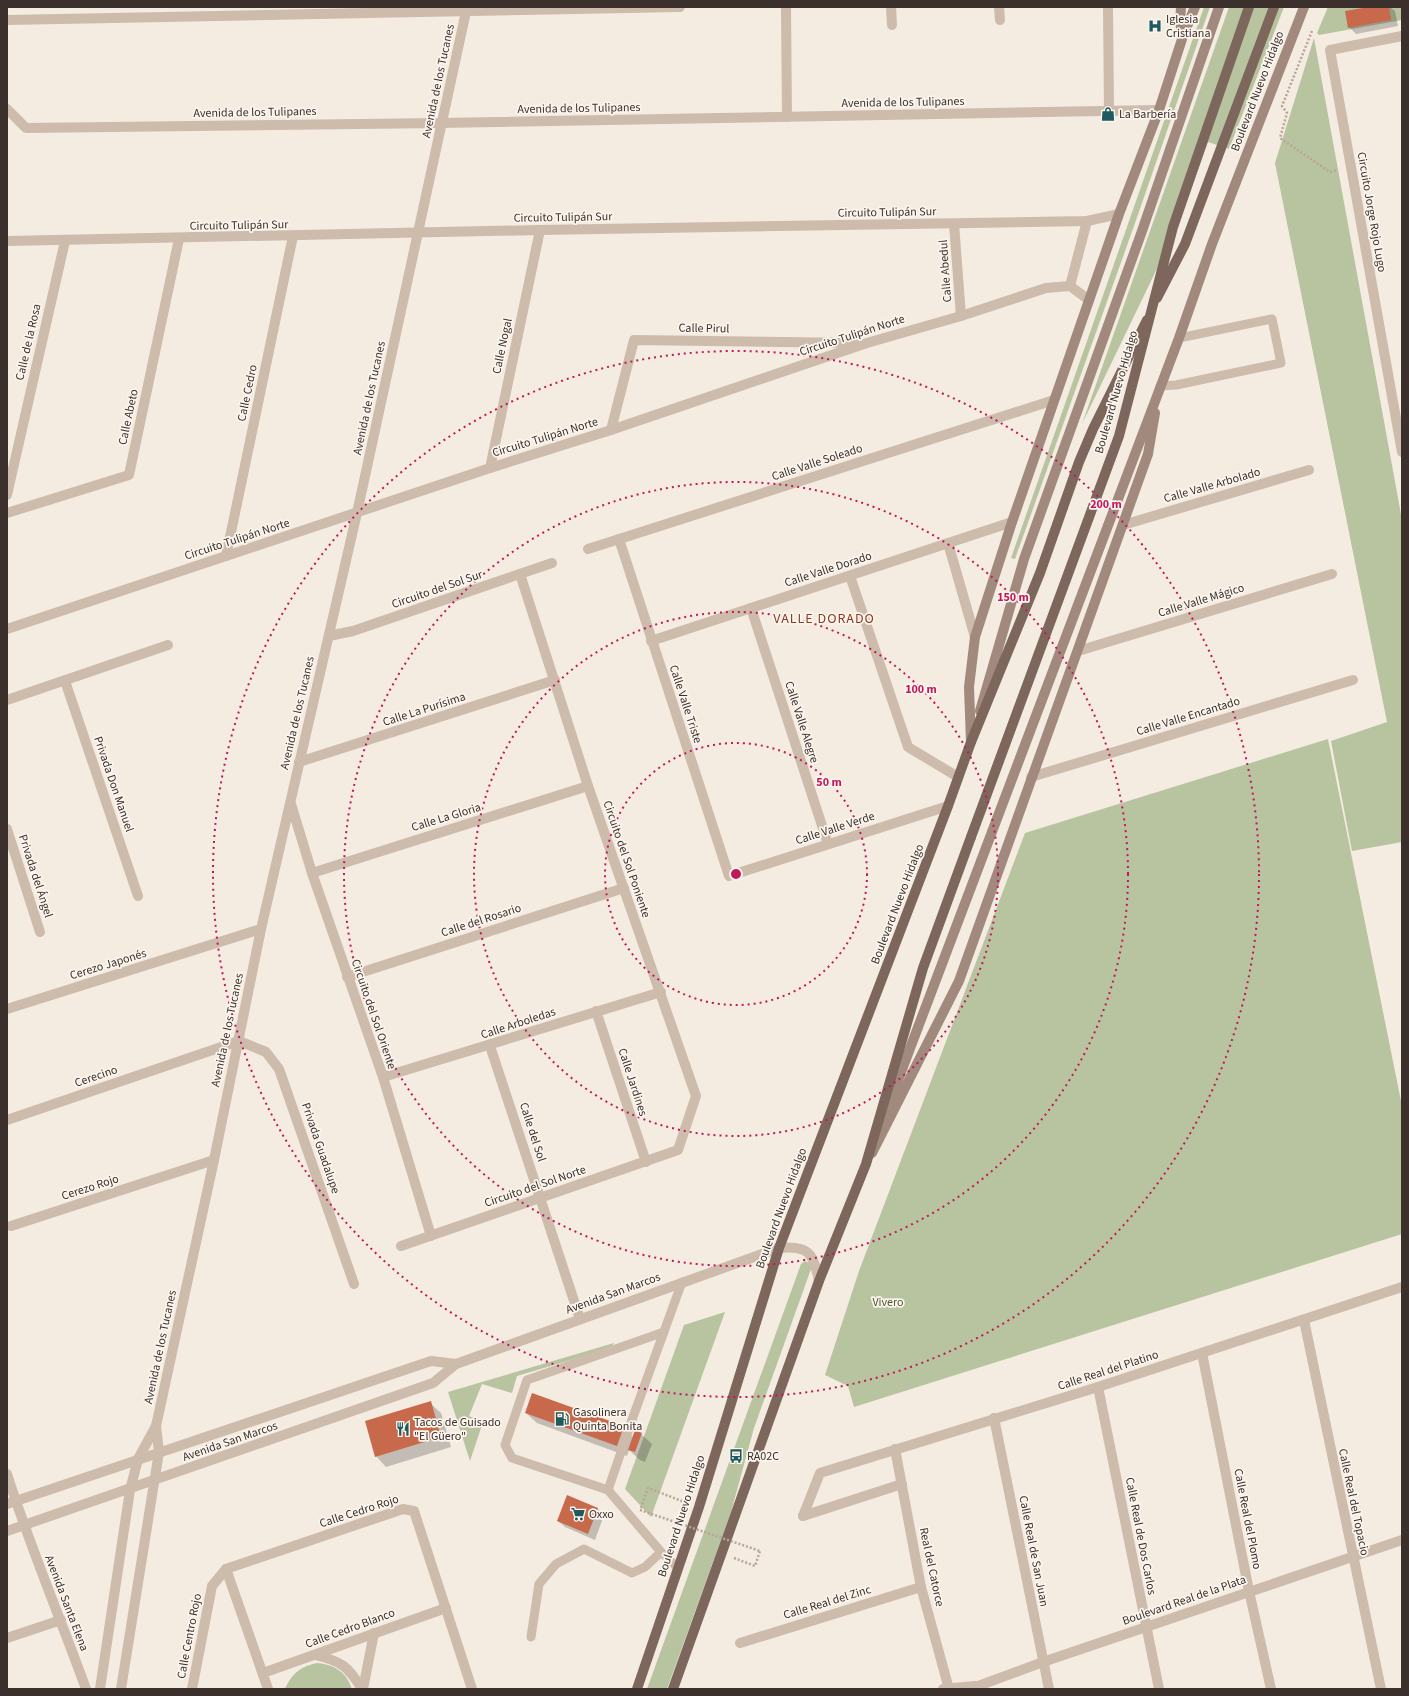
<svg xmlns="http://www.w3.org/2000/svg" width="1409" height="1696" font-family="'Source Sans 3',sans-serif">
<rect width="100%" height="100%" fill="#f4ebe1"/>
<g fill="#b8c4a0">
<path d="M1204,7H1210L1134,226L1015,559L1011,558Z"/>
<path d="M1229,7H1284L1229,149L1208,142L1178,225L1082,424Z"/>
<path d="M1328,7H1402V20L1319,35L1317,33Z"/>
<path d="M1314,38L1402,520V842L1352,851L1331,741L1387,722L1275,163Z"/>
<path d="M1328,739L1402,1106V1234L854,1407L848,1386L825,1375L859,1271L1025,833Z"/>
<path d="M805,1261L809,1263L811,1269L754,1428L731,1512L667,1689H647L801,1264Z"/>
<path d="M725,1312L651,1517L625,1489L684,1325Z"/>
<path d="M614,1343L611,1348L517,1376L512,1393L482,1384L469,1416L483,1422L470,1461L448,1392Z"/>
<path d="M318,1663C335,1665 346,1672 352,1689H285C292,1673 301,1666 318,1663Z"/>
</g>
<g fill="#0003">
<path d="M1374,7H1390L1395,11L1398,26L1356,34L1349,27Z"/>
<path d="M430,1403L441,1413L451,1447L386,1467L376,1456Z"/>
<path d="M526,1413L623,1427L633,1437L641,1434L652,1444L645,1462L640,1460L629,1450L627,1456L537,1423Z"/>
<path d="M598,1509L604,1515L595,1540L565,1527L558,1521Z"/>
</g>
<g fill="#c8694b">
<path d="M1369,7H1389L1391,20L1348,28L1345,11Z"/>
<path d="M532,1393L624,1426L617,1446L525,1413Z"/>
<path d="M431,1401L441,1437L375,1457L365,1421Z"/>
<path d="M635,1430L642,1433L635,1452L628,1450Z"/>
<path d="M567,1495L598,1508L588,1534L557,1521Z"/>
</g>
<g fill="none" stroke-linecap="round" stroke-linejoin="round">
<g stroke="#b9a596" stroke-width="2.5" stroke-dasharray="2 2" stroke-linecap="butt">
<path d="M1312,31L1282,106L1287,113L1280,138L1330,172L1338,170"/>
<path d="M641,1508L648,1488L687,1503"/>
<path d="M734,1558L755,1566L760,1551"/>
</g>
<g stroke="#cdbbac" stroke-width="9">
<path d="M1160,386L1176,385L1281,363L1272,319L1179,338"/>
<path d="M608,1490L512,1458L505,1445L527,1380L664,1332"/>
<path d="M678,1568L661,1552L608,1490L633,1417L682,1282"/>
<path d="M531,1637L539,1584L556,1564L584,1549L632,1573L645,1567L661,1552"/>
</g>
<g stroke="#cdbbac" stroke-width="10">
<path d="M786,7L787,117"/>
<path d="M891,7L892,25"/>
<path d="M999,7L1000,20"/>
<path d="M1108,7L1109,112"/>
<path d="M7,20L680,7"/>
<path d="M1402,36L1330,50L1402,452"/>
<path d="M7,109L26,128L441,123L1159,110"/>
<path d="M954,224L961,316"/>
<path d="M7,241L540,230L1087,221L1119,214"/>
<path d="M1070,286L1087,221"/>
<path d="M611,430L634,340L859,343"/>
<path d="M490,468L540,230"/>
<path d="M7,495L65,241"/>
<path d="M7,513L129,475L179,239"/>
<path d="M1123,525L1309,470"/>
<path d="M619,539L729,876L948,806"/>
<path d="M948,543L975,637"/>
<path d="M588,549L1054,400"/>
<path d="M226,556L293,236"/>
<path d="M850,576L908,747L958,777"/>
<path d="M751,608L828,844"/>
<path d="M7,629L490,468L611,430L867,343L961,316L1046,288L1070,286L1089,300"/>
<path d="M329,636L353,631L552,563"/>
<path d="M651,641L1012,522"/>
<path d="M1078,651L1332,574"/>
<path d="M65,681L138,896"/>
<path d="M7,700L168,645"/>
<path d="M299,762L555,680"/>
<path d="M1031,777L1353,680"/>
<path d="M291,804L312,873L383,1077L431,1236"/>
<path d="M7,829L40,932"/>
<path d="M312,873L588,786"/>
<path d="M347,977L624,888"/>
<path d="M7,1009L261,929"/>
<path d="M596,1011L646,1162"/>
<path d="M490,1046L580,1319"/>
<path d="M383,1077L661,992"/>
<path d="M7,1120L239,1041L266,1052L279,1069L354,1284"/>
<path d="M11,1226L214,1160"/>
<path d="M401,1246L678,1150L696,1096L588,786L520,574"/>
<path d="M1304,1320L1381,1689"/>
<path d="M1202,1353L1249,1591L1271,1689"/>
<path d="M1098,1387L1159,1689"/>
<path d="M994,1418L1049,1689"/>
<path d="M895,1449L921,1587L949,1689"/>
<path d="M7,1474C30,1547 60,1617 86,1689"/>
<path d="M7,1504L431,1361L456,1364"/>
<path d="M803,1516L820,1473L1098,1387L1402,1287"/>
<path d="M803,1516L902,1484"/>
<path d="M7,1531L433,1383L456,1364L779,1248C809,1245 813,1253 819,1281"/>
<path d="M226,1569L403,1509L414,1511L472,1689"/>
<path d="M226,1569L268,1689"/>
<path d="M7,1638L61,1620"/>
<path d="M740,1643L921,1587"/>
<path d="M315,1655C341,1661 348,1666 362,1689"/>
<path d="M263,1673L446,1608"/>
<path d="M100,1689L130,1490L138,1459L156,1426L214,1160L261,929L357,513L467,7"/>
<path d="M121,1689L159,1452L156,1426"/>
<path d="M192,1689L212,1586L226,1569"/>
<path d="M363,1689L374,1633"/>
<path d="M943,1689L975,1686"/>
<path d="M970,1689L1043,1662L1402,1540"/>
</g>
<g stroke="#a18a7d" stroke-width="10">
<path d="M1181,7L1180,23L1183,36"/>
<path d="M980,711L1024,559L1142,231L1219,7"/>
<path d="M971,742L969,687L975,637L1012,522L1119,214L1159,110L1183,36L1195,7"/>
<path d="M881,1125L1179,338L1212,244L1304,7"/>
<path d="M872,1153L959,981L1148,454L1155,413"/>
</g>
<g stroke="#7d675c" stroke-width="10">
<path d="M1157,298L1185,244L1274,7"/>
<path d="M637,1689L699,1507L779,1248L948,806L971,742L1040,573L1079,462L1093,429L1147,320"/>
<path d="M673,1689L819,1281L866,1164L923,968L971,837"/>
</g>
<path stroke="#b9a596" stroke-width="2.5" stroke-dasharray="2 2" stroke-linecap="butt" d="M640,1510L760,1551"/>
<path stroke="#7d675c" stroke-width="10" d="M971,837L1119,436L1173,227L1249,7"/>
</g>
<g fill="none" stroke="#c2185b" stroke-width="2" stroke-dasharray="2 4">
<circle cx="736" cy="874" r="131"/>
<circle cx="736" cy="874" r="262"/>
<circle cx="736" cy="874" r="392"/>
<circle cx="736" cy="874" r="523"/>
</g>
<defs>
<symbol id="hospital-bare" viewBox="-9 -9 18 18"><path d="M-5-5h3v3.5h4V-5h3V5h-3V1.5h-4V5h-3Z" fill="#1f5a5e" stroke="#fbf5ee" stroke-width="2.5" paint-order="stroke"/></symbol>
<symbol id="shop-bare" viewBox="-9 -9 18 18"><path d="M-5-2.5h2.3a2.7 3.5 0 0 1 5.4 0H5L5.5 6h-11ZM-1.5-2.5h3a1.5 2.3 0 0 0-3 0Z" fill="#1f5a5e" stroke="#fbf5ee" stroke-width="2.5" paint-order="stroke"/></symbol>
<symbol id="fuel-bare" viewBox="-9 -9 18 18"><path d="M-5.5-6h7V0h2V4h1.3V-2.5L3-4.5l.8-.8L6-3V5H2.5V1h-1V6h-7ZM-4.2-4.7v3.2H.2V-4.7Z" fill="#1f5a5e" stroke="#fbf5ee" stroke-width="2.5" paint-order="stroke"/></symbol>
<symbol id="restaurant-bare" viewBox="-9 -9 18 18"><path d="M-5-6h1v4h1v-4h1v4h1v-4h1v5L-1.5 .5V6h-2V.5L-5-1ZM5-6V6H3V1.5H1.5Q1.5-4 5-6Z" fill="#1f5a5e" stroke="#fbf5ee" stroke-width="2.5" paint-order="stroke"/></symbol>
<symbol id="bus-bare" viewBox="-9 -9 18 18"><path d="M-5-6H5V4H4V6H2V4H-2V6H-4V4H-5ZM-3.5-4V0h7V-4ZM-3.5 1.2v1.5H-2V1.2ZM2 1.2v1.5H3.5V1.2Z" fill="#1f5a5e" stroke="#fbf5ee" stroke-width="2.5" paint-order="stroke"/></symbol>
<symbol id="supermarket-bare" viewBox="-9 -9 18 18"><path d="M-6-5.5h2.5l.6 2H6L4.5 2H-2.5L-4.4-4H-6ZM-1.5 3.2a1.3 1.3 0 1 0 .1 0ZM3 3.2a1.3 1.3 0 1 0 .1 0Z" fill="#1f5a5e" stroke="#fbf5ee" stroke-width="2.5" paint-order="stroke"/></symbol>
</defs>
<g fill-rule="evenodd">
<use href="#hospital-bare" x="1145" y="16" width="20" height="20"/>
<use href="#shop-bare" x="1098" y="104" width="20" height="20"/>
<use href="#fuel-bare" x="552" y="1409" width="20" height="20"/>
<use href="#restaurant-bare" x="393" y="1419" width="20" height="20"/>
<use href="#bus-bare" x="726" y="1446" width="20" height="20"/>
<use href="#supermarket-bare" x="568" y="1504" width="20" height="20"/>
</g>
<g text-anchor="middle" stroke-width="3.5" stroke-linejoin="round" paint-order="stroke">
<g font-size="12" fill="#3b302b" stroke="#fbf5ee" text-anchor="start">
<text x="1166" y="23">Iglesia<tspan x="1166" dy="14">Cristiana</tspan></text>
<text x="1119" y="118">La Barbería</text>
<text x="573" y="1416">Gasolinera<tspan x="573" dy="14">Quinta Bonita</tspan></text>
<text x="414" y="1426">Tacos de Guisado<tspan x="414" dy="14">"El Güero"</tspan></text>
<text x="747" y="1460">RA02C</text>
<text x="589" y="1518">Oxxo</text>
</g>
<g font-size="12" fill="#3b302b" stroke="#fbf5ee">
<text transform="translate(438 81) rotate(-78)" y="4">Avenida de los Tucanes</text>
<text transform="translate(1257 91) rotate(-69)" y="4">Boulevard Nuevo Hidalgo</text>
<text transform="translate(903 102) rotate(-1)" y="4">Avenida de los Tulipanes</text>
<text transform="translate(579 108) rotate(-1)" y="4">Avenida de los Tulipanes</text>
<text transform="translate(255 112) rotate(-1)" y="4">Avenida de los Tulipanes</text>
<text transform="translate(887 212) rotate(-1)" y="4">Circuito Tulipán Sur</text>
<text transform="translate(1372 212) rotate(80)" y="4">Circuito Jorge Rojo Lugo</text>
<text transform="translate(563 217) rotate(-1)" y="4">Circuito Tulipán Sur</text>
<text transform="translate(239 225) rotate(-1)" y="4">Circuito Tulipán Sur</text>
<text transform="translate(945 271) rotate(-94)" y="4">Calle Abedul</text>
<text transform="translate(704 328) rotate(1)" y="4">Calle Pirul</text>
<text transform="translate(852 335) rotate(-18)" y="4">Circuito Tulipán Norte</text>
<text transform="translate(28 342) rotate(-77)" y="4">Calle de la Rosa</text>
<text transform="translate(502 346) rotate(-78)" y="4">Calle Nogal</text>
<text transform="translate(1116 392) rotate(-74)" y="4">Boulevard Nuevo Hidalgo</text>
<text transform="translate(247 393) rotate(-78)" y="4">Calle Cedro</text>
<text transform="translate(369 398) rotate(-78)" y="4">Avenida de los Tucanes</text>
<text transform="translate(128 417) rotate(-78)" y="4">Calle Abeto</text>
<text transform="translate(545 437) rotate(-17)" y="4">Circuito Tulipán Norte</text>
<text transform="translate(817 462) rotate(-18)" y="4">Calle Valle Soleado</text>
<text transform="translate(1212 485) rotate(-16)" y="4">Calle Valle Arbolado</text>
<text transform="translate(237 539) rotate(-18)" y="4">Circuito Tulipán Norte</text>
<text transform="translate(828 569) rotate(-18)" y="4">Calle Valle Dorado</text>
<text transform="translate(437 589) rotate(-19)" y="4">Circuito del Sol Sur</text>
<text transform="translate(1201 600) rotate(-17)" y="4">Calle Valle Mágico</text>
<text transform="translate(686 704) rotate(72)" y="4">Calle Valle Triste</text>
<text transform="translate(424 709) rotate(-18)" y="4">Calle La Purísima</text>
<text transform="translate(297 713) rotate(-77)" y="4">Avenida de los Tucanes</text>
<text transform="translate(1188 716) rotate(-17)" y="4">Calle Valle Encantado</text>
<text transform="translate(802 722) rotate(72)" y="4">Calle Valle Alegre</text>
<text transform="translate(114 784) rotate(71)" y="4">Privada Don Manuel</text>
<text transform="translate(446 817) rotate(-17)" y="4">Calle La Gloria</text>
<text transform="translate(835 828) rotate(-18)" y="4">Calle Valle Verde</text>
<text transform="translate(627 859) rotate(71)" y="4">Circuito del Sol Poniente</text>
<text transform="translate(36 876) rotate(72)" y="4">Privada del Ángel</text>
<text transform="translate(897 904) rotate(-69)" y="4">Boulevard Nuevo Hidalgo</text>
<text transform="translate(481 920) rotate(-18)" y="4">Calle del Rosario</text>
<text transform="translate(108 964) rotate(-17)" y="4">Cerezo Japonés</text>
<text transform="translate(374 1014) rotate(71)" y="4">Circuito del Sol Oriente</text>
<text transform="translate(518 1023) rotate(-18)" y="4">Calle Arboledas</text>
<text transform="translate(227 1030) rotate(-78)" y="4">Avenida de los Tucanes</text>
<text transform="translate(96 1076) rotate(-19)" y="4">Cerecino</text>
<text transform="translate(633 1082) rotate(72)" y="4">Calle Jardines</text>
<text transform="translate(533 1132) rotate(72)" y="4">Calle del Sol</text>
<text transform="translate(321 1148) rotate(71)" y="4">Privada Guadalupe</text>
<text transform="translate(535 1186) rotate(-19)" y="4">Circuito del Sol Norte</text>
<text transform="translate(90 1187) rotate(-18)" y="4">Cerezo Rojo</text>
<text transform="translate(781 1208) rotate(-70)" y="4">Boulevard Nuevo Hidalgo</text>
<text transform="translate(613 1293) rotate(-20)" y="4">Avenida San Marcos</text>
<text transform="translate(160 1347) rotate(-78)" y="4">Avenida de los Tucanes</text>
<text transform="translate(1108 1370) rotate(-18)" y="4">Calle Real del Platino</text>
<text transform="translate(230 1441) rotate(-19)" y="4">Avenida San Marcos</text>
<text transform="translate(1354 1502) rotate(78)" y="4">Calle Real del Topacio</text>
<text transform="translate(359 1511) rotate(-18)" y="4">Calle Cedro Rojo</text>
<text transform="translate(681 1516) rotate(-72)" y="4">Boulevard Nuevo Hidalgo</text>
<text transform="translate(1248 1519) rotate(79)" y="4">Calle Real del Plomo</text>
<text transform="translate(1141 1536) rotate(79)" y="4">Calle Real de Dos Carlos</text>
<text transform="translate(1034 1551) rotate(79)" y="4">Calle Real de San Juan</text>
<text transform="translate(932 1567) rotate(78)" y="4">Real del Catorce</text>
<text transform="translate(1184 1600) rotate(-19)" y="4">Boulevard Real de la Plata</text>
<text transform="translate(827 1602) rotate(-17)" y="4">Calle Real del Zinc</text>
<text transform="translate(67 1603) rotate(69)" y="4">Avenida Santa Elena</text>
<text transform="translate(350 1628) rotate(-20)" y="4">Calle Cedro Blanco</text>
<text transform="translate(189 1636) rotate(-79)" y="4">Calle Centro Rojo</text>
</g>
<g font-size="12" fill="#4a5a2e" stroke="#fbf5ee">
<text x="888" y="1306">Vivero</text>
</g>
<g font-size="14" letter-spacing="1" fill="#8c3b22" stroke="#fbf5ee">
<text x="824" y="623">VALLE DORADO</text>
</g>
</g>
<circle cx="736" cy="874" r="6" fill="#c2185b" stroke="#fbf5ee" stroke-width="2"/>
<g font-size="12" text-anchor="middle" font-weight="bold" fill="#c2185b" stroke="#fbf5ee" stroke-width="3.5" stroke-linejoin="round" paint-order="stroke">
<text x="1106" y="508">200 m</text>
<text x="1013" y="601">150 m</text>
<text x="921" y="693">100 m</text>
<text x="829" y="786">50 m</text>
</g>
<rect width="1409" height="1696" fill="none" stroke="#3b302b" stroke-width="16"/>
</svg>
